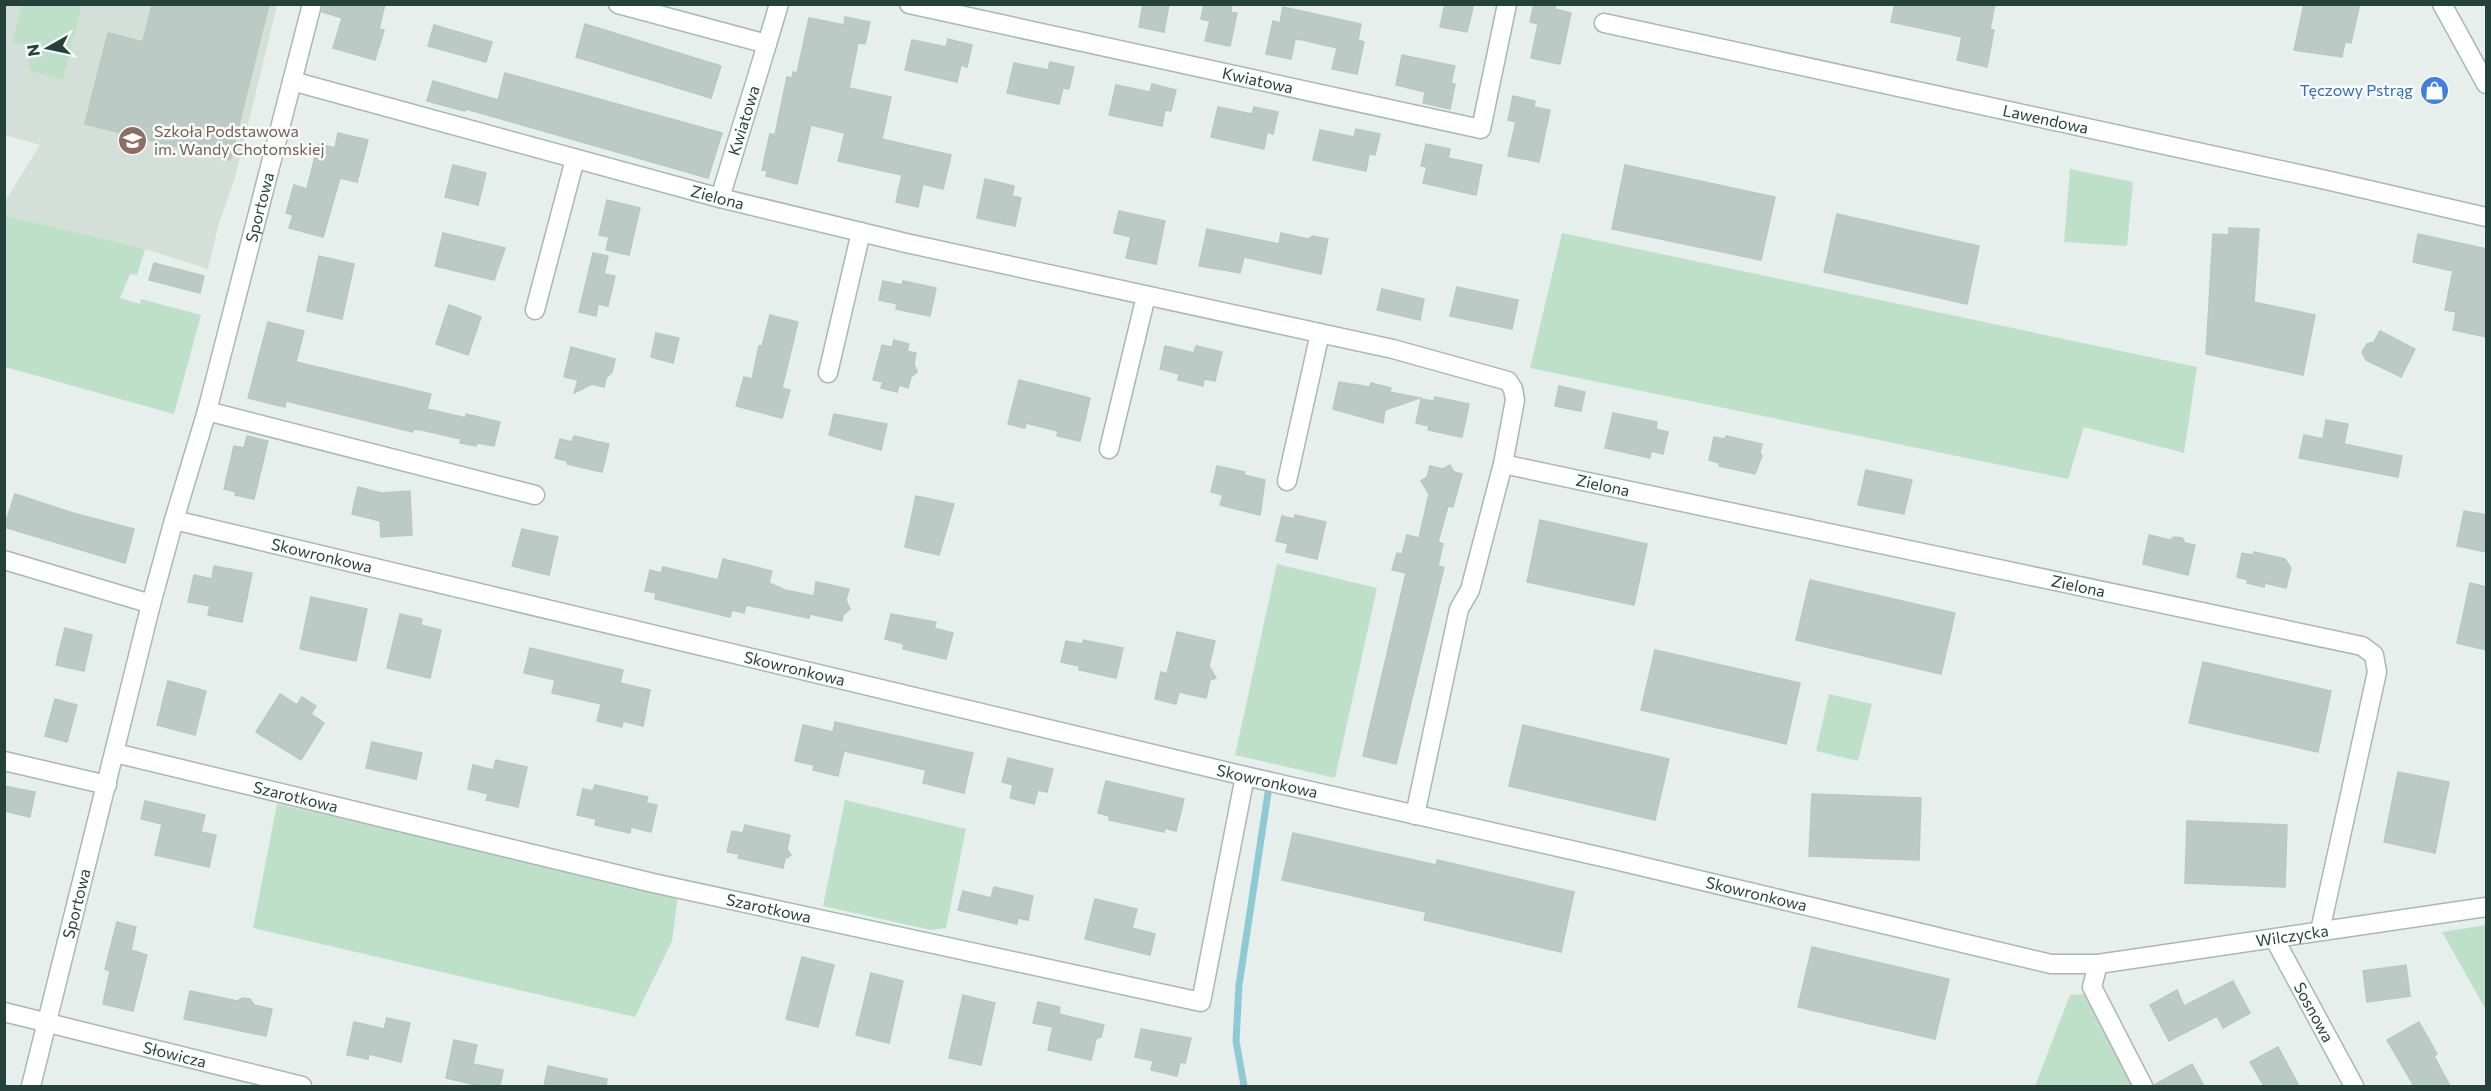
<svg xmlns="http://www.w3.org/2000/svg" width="2491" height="1091" font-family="Commissioner,sans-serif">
<rect width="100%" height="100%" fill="#e6efeb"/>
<path fill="#d4dfda" d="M5,5H277L235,178L219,223L208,269L145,249L5,215L4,203L40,145L5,135Z"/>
<g fill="#bfe0c8">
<path d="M22,5H82L63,80L30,71L25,45L12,42Z"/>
<path d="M2070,169L2133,182L2127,246L2064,242Z"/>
<path d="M4,215L145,249L137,275L130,274L120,298L140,304L141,299L201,315L174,414L5,367Z"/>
<path d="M1562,233L2197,367L2184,453L2084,427L2068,479L1530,368Z"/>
<path d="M1277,564L1377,588L1335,778L1235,755Z"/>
<path d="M1829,694L1872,704L1858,761L1816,751Z"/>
<path d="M845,800L966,829L946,928L931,930L823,906Z"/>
<path d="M277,804L678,896L672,941L635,1017L253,928Z"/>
<path d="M2486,925V1010L2442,932Z"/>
<path d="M2085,994L2135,1086H2035L2070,995Z"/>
</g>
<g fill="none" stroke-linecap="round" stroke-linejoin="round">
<path stroke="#8ec9d4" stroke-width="7" d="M1244,1086L1236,1041L1239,985L1268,793"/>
</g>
<g fill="#bbcac4" stroke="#b8c9c2" stroke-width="1.5">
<path d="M152,4H269L230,160L85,124L108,33L143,42Z"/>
<path d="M323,4H385L379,29L384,30L375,60L333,48L342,18L322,12Z"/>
<path d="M1143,4H1169L1164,32L1139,27Z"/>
<path d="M1204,4H1232L1231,12L1237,13L1230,46L1205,41L1210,21L1201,19Z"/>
<path d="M1445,4L1473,7L1467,32L1440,27Z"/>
<path d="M1534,4H1556L1555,9L1571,13L1560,64L1531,58L1538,24L1530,22Z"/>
<path d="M1895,4H1995L1990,29L1994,30L1987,67L1957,60L1962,37L1891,22Z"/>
<path d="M2304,4H2348L2359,7L2351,43L2345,42L2342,57L2294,50Z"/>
<path d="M1283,7L1361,24L1358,40L1364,42L1357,74L1332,69L1337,48L1303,40L1295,39L1291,59L1266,54L1273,21L1280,23Z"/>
<path d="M845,17L870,22L865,44L858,43L849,88L891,97L882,139L951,155L943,189L923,184L918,207L896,202L902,175L838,161L845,133L811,125L797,184L766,176L767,171L762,170L770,134L775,135L787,77L792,78L793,72L797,73L809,18L844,25Z"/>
<path d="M585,24L721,66L711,98L576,57Z"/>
<path d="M434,25L492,42L486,62L428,46Z"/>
<path d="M948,39L972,45L967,67L961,65L957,82L905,70L912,40L946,47Z"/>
<path d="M1402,55L1455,66L1451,83L1455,84L1450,109L1423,103L1425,92L1396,85Z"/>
<path d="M1050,62L1074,67L1069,89L1063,88L1059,104L1007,93L1014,63L1048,70Z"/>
<path d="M505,73L722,133L708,178L466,109L465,111L427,101L433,81L498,100Z"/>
<path d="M1152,84L1176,90L1171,111L1165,110L1162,126L1109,115L1116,85L1150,92Z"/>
<path d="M1513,96L1535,101L1534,107L1550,110L1539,162L1508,156L1516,122L1508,120Z"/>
<path d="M1218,107L1252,114L1254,107L1278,112L1273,134L1267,132L1264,149L1211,137Z"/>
<path d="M1356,129L1380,134L1375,155L1369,154L1366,171L1313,160L1320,130L1354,137Z"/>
<path d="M338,133L368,140L357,182L340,178L323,237L289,228L293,215L286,213L294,185L307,189L318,144L335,148Z"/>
<path d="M1426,144L1450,149L1448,158L1482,165L1476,195L1423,183L1427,167L1421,166Z"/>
<path d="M453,165L486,173L478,205L445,197Z"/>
<path d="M1625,165L1775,197L1761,260L1612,229Z"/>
<path d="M985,179L1014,186L1012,196L1021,198L1015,226L977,218Z"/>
<path d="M607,200L640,208L629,255L606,250L609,237L599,235Z"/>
<path d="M1119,211L1165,221L1156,264L1126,258L1131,237L1114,233Z"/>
<path d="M1837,214L1979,246L1967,304L1824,272Z"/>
<path d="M2229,228L2259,229L2254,302L2315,315L2303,375L2206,354L2213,234L2229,235Z"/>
<path d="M1207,229L1279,244L1281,233L1308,239L1313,236L1328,239L1321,274L1244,257L1240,273L1199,266Z"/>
<path d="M443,233L505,248L494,280L435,266Z"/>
<path d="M2418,234L2487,249V337L2453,330L2456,312L2445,310L2453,271L2413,262Z"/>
<path d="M593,253L608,256L604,274L615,276L608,306L598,304L596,316L579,312Z"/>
<path d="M319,256L354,264L342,319L307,311Z"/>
<path d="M154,263L204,276L200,293L149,280Z"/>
<path d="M883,281L902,285L903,281L936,288L930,316L896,309L897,304L879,300Z"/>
<path d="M1457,287L1518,300L1512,329L1450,316Z"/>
<path d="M1382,289L1424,299L1420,320L1377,310Z"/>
<path d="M449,305L481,317L468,355L436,344Z"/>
<path d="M770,315L798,322L782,388L790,390L782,418L736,406L744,377L752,379L759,346H762Z"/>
<path d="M268,322L304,331L296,362L431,394L427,409L466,418V414L500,422L494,446L477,443L476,446L460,443L461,439L422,430L413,429V432L286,401L285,407L248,398Z"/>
<path d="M2380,331L2415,349L2401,377L2366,360L2362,352L2367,344L2374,342Z"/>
<path d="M656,333L679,338L673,363L651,357Z"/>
<path d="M894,340L909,344L907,351L916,353L914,364L917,372L911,377L908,388L899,385L897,392L881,388L883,382L873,380L882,345L892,347Z"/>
<path d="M1165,346L1194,353L1196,346L1222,352L1215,381L1204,379L1203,386L1178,380L1179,374L1160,369Z"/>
<path d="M571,347L615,359L612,372L606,378L604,387L592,384L574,393L578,380L564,377Z"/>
<path d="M1019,380L1090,398L1080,441L1057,436L1058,431L1026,423L1025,428L1008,424Z"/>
<path d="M1339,382L1370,387L1371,383L1391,388L1390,392L1420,398L1385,410L1383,423L1333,409Z"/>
<path d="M1559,386L1585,392L1581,411L1555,406Z"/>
<path d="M1435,397L1469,404L1462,437L1428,430L1429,426L1416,423L1421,399L1434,401Z"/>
<path d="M1613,413L1657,422L1656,429L1668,432L1663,454L1651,451L1650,458L1605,448Z"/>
<path d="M834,414L887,424L881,450L829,435Z"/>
<path d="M2326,420L2348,424L2344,444L2402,456L2398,477L2299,458L2304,435L2323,439Z"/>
<path d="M247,436L268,441L254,499L235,495L236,492L224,489L234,446L244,448Z"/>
<path d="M574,436L609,444L602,472L567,464V461L555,458L560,439L572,442Z"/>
<path d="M1726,436L1762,444L1760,452L1762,456L1755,474L1719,466L1720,463L1709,460L1714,437L1725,439Z"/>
<path d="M1450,465L1454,472L1462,474L1453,507L1448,506L1438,542L1443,544L1438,566L1444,567L1396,764L1363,756L1406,573L1392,570L1397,553L1402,554L1407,535L1419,538L1429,494L1421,481L1427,477L1430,466L1443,469Z"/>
<path d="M1217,466L1245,472L1244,475L1265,480L1260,515L1220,505L1223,495L1211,492Z"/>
<path d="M1866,470L1912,480L1904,514L1858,505Z"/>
<path d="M358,487L381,493L410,491L412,535L381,537L380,521L352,514Z"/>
<path d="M15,494L73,513L134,529L125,563L4,527Z"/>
<path d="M916,496L954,504L939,555L905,547Z"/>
<path d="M2464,511L2487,515V552L2457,546Z"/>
<path d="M1295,515L1326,522L1317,559L1286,552L1288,544L1276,541L1282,516L1294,519Z"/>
<path d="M1540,520L1647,544L1634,605L1527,582Z"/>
<path d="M522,529L558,537L549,575L512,566Z"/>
<path d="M2149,535L2170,540L2174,537L2182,538L2185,543L2195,545L2188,575L2143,564Z"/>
<path d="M2254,552L2285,559L2291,568L2286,588L2265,583L2264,587L2247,583L2248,580L2237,577L2242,553L2253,555Z"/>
<path d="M723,559L772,571L769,583L785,590L814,596L816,582L849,589L846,600L850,609L843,615L842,621L810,614L809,618L746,605L744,613L732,610L730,617L655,599L656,593L645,591L650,570L661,573L663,567L718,580Z"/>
<path d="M214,566L252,573L242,622L208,615L210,606L188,602L194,575L212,579Z"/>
<path d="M1810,580L1955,613L1941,674L1796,640Z"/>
<path d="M2470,583L2487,587V650L2457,643Z"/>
<path d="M311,597L367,609L356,661L300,649Z"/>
<path d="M400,614L422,619L421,625L441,630L430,678L387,668Z"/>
<path d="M891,614L936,622L934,628L953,633L946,659L903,649L904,644L885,639Z"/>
<path d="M65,628L92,635L84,671L56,665Z"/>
<path d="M1177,632L1215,641L1209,666L1216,678L1210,680L1206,698L1179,692L1176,704L1155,699L1161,672L1167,674Z"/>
<path d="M1083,640L1123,648L1116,678L1079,670V666L1061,662L1066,641L1083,644Z"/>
<path d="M530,648L623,670L620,683L650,690L643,726L623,721L622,727L597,721L601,704L552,693L555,680L524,673Z"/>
<path d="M1655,650L1800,683L1786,744L1641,710Z"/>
<path d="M2203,662L2331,691L2318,752L2189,723Z"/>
<path d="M168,681L206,691L195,735L157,725Z"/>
<path d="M280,694L297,705L302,697L316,706L311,714L324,723L301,760L256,732Z"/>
<path d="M55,699L77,705L67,742L45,736Z"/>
<path d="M835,722L973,753L964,793L923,783L926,770L844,751L838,776L813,770L814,765L795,761L803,725L833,732Z"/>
<path d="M1523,725L1669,759L1655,820L1509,786Z"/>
<path d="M372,742L422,753L416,779L366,768Z"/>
<path d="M1008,758L1053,769L1047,792L1038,790L1034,804L1010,798L1013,785L1002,782Z"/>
<path d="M496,760L527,767L518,807L486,800L488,794L468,789L473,765L493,770Z"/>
<path d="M2398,772L2449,782L2435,853L2384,842Z"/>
<path d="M1106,781L1184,799L1176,831L1165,828L1164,832L1109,820V816L1098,813Z"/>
<path d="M595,785L648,797L646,803L657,805L651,832L631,827L630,833L595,825L596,819L577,815L583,789L593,791Z"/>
<path d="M4,786L35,792L30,817L4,811Z"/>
<path d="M1812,794L1921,798L1919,860L1809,856Z"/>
<path d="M145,801L205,815L201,832L216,835L209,867L155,855L162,824L141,819Z"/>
<path d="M2187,821L2287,825L2285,887L2185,883Z"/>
<path d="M745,825L790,835L787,849L791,855L785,859L783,868L738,858L739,854L727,852L732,831L743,833Z"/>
<path d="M1293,833L1436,865L1437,860L1574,892L1561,952L1424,920L1426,912L1282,880Z"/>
<path d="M994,887L1033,896L1028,920L1018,918L1017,924L958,910L963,891L991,898Z"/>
<path d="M1095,899L1137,909L1132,928L1155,934L1150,955L1085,939Z"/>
<path d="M117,922L136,927L131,950L147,955L133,1011L103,1004L110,971L105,969Z"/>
<path d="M1812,947L1949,979L1935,1039L1798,1007Z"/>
<path d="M802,957L834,965L818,1027L786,1019Z"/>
<path d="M2406,965L2410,996L2367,1002L2363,971Z"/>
<path d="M871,973L903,981L889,1043L856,1035Z"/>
<path d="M2233,981L2250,1013L2223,1028L2217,1016L2169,1041L2150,1005L2177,990L2184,1006Z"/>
<path d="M190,991L237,1001L243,998L250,999L254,1005L272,1009L266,1036L184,1019Z"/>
<path d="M963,995L995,1003L981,1065L949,1058Z"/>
<path d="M1038,1002L1060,1007L1059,1014L1104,1025L1101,1037L1096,1039L1091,1060L1048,1050L1053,1027L1033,1023Z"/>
<path d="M387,1018L410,1023L401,1062L369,1054L368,1059L347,1055L354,1022L384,1029Z"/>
<path d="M2419,1022L2437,1054L2434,1056L2450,1086H2414L2387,1040Z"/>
<path d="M1141,1029L1191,1038L1185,1063L1180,1062L1177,1076L1151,1070L1153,1061L1135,1057Z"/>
<path d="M454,1040L477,1045L473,1064L503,1070L500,1086H480L446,1078Z"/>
<path d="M2278,1047L2299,1086H2264L2250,1062Z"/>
<path d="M2192,1064L2204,1086H2154V1085Z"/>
<path d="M548,1066L607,1079L606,1086H544Z"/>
</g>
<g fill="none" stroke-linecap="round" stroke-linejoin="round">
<defs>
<g id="minor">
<path d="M618,4L767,44L779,4"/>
<path id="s1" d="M909,4L1481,129L1507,4"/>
<path d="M2442,4L2486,84"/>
<path id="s2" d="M1604,23L2326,180L2486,217"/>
<path id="s3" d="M292,81L720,198L906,243L1393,349L1508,381L1513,389L1515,400L1503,464L1470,590L1459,609L1415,815"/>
<path id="s4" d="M720,198L767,44"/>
<path d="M535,310L575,159"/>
<path d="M828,373L861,232"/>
<path d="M207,411L535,495"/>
<path d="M1109,449L1146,296"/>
<path id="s5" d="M1503,464L2362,646L2374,655L2377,672L2320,931"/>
<path d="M1287,481L1320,333"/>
<path id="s6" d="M174,520L1245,776L1615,860L2051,964H2098L2486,907"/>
<path d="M4,560L151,604"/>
<path id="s7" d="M115,753L653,883L1201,1002L1245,776"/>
<path d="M4,761L107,785"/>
<path id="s8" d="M2275,940L2354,1086"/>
<path d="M2098,964L2092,987L2143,1086"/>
<path id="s9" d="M4,1012L302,1086"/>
<path id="s10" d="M31,1086L151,604L174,520L207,411L312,4"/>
</g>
</defs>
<use href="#minor" stroke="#a8b8b2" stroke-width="21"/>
<use href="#minor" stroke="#fff" stroke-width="18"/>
</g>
<defs>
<symbol id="shop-disc" viewBox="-11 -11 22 22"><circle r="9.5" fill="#3f7fe0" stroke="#f7fbf9"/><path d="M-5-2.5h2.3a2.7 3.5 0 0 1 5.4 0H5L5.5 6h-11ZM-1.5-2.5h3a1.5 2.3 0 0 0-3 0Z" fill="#fff"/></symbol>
<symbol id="school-disc" viewBox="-11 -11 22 22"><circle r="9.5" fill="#8d6e63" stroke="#f7fbf9"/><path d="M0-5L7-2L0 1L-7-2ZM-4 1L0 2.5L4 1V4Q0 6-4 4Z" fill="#fff"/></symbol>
</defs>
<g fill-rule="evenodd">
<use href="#shop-disc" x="2418" y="74" width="33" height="33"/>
<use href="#school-disc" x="116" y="124" width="33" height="33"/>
</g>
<g text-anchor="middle" stroke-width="5" stroke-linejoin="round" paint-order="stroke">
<g font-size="16" fill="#24423a" stroke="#f7fbf9">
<text dy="6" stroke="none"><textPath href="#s1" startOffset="357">Kwiatowa</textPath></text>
<text dy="6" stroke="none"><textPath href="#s2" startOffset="452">Lawendowa</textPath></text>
<text dy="6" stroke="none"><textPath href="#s4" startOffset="81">Kwiatowa</textPath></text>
<text dy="6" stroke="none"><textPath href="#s3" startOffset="441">Zielona</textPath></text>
<text dy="6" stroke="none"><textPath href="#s10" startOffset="908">Sportowa</textPath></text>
<text dy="6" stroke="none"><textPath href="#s5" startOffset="102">Zielona</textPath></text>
<text dy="6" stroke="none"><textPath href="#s6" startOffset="152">Skowronkowa</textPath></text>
<text dy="6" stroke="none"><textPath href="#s5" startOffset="588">Zielona</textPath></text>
<text dy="6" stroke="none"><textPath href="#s6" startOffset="638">Skowronkowa</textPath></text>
<text dy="6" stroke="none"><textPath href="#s6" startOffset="1124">Skowronkowa</textPath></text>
<text dy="6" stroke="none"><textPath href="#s7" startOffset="186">Szarotkowa</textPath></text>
<text dy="6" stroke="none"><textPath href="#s6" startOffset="1626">Skowronkowa</textPath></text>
<text dy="6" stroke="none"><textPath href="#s10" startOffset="188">Sportowa</textPath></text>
<text dy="6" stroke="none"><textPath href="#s7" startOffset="672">Szarotkowa</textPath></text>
<text dy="6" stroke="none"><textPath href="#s6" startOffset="2172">Wilczycka</textPath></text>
<text dy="6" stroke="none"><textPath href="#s8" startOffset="82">Sosnowa</textPath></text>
<text dy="6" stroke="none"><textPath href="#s9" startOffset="176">Słowicza</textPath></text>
</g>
<g font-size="16" fill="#366cbe" stroke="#f7fbf9" text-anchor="end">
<text x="2413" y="96">Tęczowy Pstrąg</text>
</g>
<g font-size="16" fill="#785e54" stroke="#f7fbf9" text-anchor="start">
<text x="154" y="137">Szkoła Podstawowa<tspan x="154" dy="18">im. Wandy Chotomskiej</tspan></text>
</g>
</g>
<rect width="2491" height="1091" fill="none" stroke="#24423a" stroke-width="12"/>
<g transform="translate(48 48) rotate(261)" stroke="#f7fbf9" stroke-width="4.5" paint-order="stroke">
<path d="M0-4.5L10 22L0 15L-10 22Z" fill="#24423a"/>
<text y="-9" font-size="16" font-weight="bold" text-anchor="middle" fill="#24423a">N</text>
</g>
</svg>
